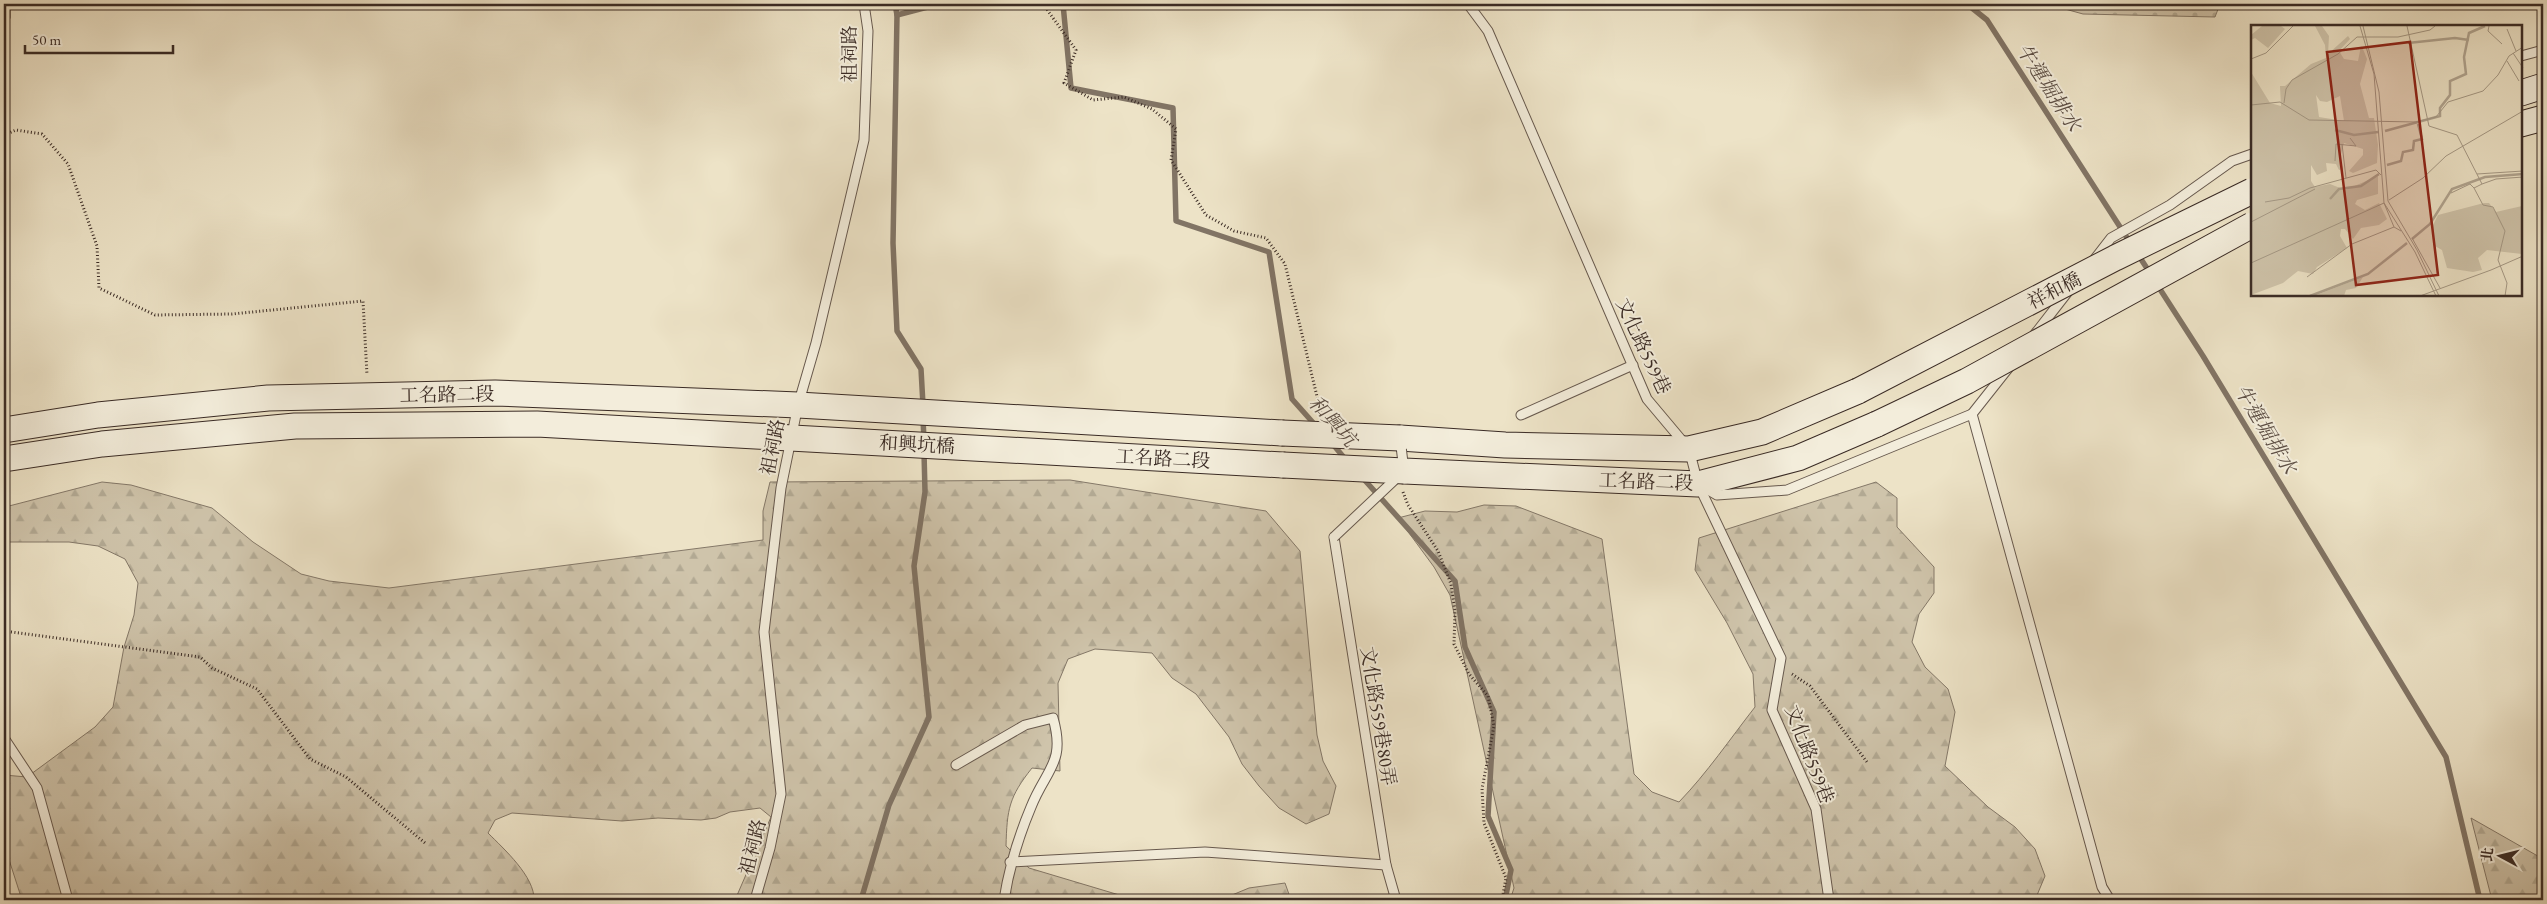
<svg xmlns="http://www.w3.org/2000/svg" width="2547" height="904" font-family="'EB Garamond','Noto Serif TC',serif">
<defs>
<pattern id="forest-firs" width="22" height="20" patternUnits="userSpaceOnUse" patternTransform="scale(1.25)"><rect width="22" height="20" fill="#cfc4ab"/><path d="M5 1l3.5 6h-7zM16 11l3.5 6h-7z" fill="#b2a993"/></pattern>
<pattern id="cemetery-stones" width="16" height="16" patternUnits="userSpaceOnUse" patternTransform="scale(1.25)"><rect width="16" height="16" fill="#cfc4ab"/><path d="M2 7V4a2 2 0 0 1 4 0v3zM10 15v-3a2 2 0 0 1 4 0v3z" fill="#b2a993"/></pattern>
</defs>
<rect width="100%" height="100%" fill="#ede3c7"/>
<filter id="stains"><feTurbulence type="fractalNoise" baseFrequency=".004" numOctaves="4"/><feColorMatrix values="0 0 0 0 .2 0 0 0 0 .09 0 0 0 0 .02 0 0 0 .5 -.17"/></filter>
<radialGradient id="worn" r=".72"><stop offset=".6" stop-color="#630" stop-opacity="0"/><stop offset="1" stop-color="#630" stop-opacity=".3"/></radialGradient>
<g fill="url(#forest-firs)" stroke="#847868">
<path d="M1070,480L1266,511L1300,551L1317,735L1323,761L1336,786L1329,814L1306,824L1279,808L1259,786L1242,764L1229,737L1196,694L1172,678L1152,653L1095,649L1068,659L1058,683L1060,771L1032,768C1009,797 1007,809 1006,846L1029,868L1136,900H735L771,817L760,808L730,812L716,818L701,820L658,818L622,821L512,813L495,820L488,833C504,849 535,877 534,900H4V896L22,900L4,844V775L27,777L95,727L113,707L124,647L134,615L138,583L125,559L98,546L69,542H8L4,539V510L9,506L102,482L131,485L212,508L253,542L301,574L329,581L389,588L763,540V511L770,482Z"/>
<path d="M1876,482L1897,498V527L1934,567V593L1919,614L1912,642L1925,667L1948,689L1955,712L1945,766L1988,807L2015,827L2035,849L2045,876L2035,900H1510L1514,888L1450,595L1434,567L1398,518L1425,511L1457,512L1484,505L1516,506L1602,539L1634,774L1652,792L1679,802C1707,773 1730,739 1755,707L1753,674L1727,623L1695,570L1699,538Z"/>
<path d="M2471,818L2543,859V900H2492Z"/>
<path d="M1285,883L1291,900H1220L1249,888Z"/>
</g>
<path fill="url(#cemetery-stones)" stroke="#847868" d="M2047,4H2220L2215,17L2083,14Z"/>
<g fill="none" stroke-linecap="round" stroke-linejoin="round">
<g stroke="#817465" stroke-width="5.5">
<path d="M895,4L897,15L893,243L897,331L921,369L923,405"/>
<path d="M1063,4L1071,88L1173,108L1176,221L1269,252L1292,399L1316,426"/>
<path d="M1967,4L1987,20L2131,244"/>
<path d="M897,15L939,4"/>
<path d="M8,17V4"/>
<path d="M2137,253L2150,273"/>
<path d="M2156,283L2203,356L2446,757L2480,900"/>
<path d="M923,419L924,440"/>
<path d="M1331,442L1346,460"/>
<path d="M1361,476L1455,581L1465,647L1494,712L1488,816L1511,870L1505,900"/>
<path d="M861,900L889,805L929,717L914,566L925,492L924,452"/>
</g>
<defs>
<g id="service">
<path d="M1468,4L1488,31L1647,399L1689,449L1698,484L1781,658L1772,710L1816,809L1829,900"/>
<path d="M2521,56L2543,50"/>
<path d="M2094,260L2111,238L2170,205L2232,161L2252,154"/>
<path d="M2035,334L2070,289"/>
<path d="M2010,366L1972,414L2102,887L2110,900"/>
<path d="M1521,415L1633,365"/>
<path d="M1705,488L1717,495L1787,490L1972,414"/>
<path d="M1334,537L1386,865L1396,900"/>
<path d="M4,738L37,788L68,900"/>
<path d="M956,765L1025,725L1053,718C1066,763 1046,769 1031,807C1018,838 1009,868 1004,900"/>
<path d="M1010,862L1205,852L1386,865"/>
<path d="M755,900L770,848L781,794L764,632L781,488L798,405L816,343L864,140L868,31L864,4"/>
</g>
<g id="secondary">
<path d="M2521,93L2543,86"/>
<path d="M2521,124L2543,118"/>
<path d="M4,430L98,415L268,398L495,393L798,405L1282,433"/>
<path d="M1400,438L1505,445L1689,449L1762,432L1858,391"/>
<path d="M4,459L102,444L295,426L537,424L1283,465"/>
<path d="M1404,471L1698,484L1798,458L1877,424"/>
</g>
</defs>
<use href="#service" stroke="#67594e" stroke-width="11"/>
<use href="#secondary" stroke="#3a2b25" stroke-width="27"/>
<g stroke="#3a2b25" stroke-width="3" stroke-dasharray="1 2.5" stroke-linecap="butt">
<path d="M1043,4L1076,50L1064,83L1093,100L1124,97L1152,109L1176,129L1171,160L1206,215L1234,231L1266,238L1285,264L1321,413"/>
<path d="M4,135L16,130L42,134L68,164L97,246L99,288L155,315L232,314L363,301L367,375"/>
<path d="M1403,492L1408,505L1438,551L1451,584L1455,611L1454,644L1469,674L1488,696L1494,726L1482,789L1484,823L1506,878L1502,900"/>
<path d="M4,631L200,657L212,668L257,689L310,759L346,777L425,843"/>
<path d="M1792,674L1810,686L1867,762"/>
</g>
<use href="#service" stroke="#f3eddb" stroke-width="9"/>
<use href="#secondary" stroke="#f3eddb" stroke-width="25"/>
<defs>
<path id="service-bridge" d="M1334,537L1404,471L1400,438"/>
<g id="secondary-bridge">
<path d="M1858,391L2115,258L2252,191"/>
<path d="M1877,424L1967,381L2252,225"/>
<path d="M1282,433L1400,438"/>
<path d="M1283,465L1404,471"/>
</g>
</defs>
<use href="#service-bridge" stroke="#67594e" stroke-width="11" stroke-linecap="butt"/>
<use href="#secondary-bridge" stroke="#3a2b25" stroke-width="27" stroke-linecap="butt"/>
<use href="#service-bridge" stroke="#f3eddb" stroke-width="9"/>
<use href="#secondary-bridge" stroke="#f3eddb" stroke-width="25"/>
</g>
<g text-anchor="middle" stroke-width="4" stroke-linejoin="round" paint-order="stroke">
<g font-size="19" fill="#3a2b25" stroke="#f3eddb">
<text transform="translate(849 54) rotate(-90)" y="7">祖祠路</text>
<text transform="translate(2054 290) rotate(-27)" y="7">祥和橋</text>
<text transform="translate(1644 346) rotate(65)" y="7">文化路559巷</text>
<text transform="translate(447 394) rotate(-1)" y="7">工名路二段</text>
<text transform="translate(917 444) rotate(3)" y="7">和興坑橋</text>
<text transform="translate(772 447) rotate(-79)" y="7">祖祠路</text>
<text transform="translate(1163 458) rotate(3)" y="7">工名路二段</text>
<text transform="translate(1646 481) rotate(2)" y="7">工名路二段</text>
<text transform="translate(1379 716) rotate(81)" y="7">文化路559巷80弄</text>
<text transform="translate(1810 754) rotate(69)" y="7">文化路559巷</text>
<text transform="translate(752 847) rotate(-76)" y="7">祖祠路</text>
</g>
<g font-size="20" font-style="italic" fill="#5d4f45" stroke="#f3eddb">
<text transform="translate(2049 87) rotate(57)" y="7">牛運堀排水</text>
<text transform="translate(1333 421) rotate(48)" y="7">和興坑</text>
<text transform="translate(2266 429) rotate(59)" y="7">牛運堀排水</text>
</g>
</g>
<g transform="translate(2251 25)">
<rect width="271" height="271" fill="#ede3c7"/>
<path d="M11,1H30L34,4L17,23L4,13L0,15V10ZM64,1H71L78,11L77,29L97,11L99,14L88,26L93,34L107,36L110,21L112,24L116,34L109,59L118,93H123L127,120L126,138L102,148L98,146L112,130V124L93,118L89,133L92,144L88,145L85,139L75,138L76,146L66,150L60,140V156L64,162L79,159L94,165L127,151V169L106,175L104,179L114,185L128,178L136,194L128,200L110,203L102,214L94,204H90L89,211L96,223L66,242L62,249L47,246L32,258L0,270V47L19,78L30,81L29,61H34L60,39L75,33L74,20ZM65,70L69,76L76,77L89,71L93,96L68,92ZM112,252L105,263L95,265L93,271H63Z" fill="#cfc4ab" fill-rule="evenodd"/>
<path d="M233,178H238L245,187L271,181V229L236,225L227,233L231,245L222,247L196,243L191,225L182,220V200L187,190Z" fill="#cfc4ab"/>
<path fill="none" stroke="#b0a490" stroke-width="2.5" d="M157,18L204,13L218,15M84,105L103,110L127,107M134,106L189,91V83L199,70V56L215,49L213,32L218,8L234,1M136,140L150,136L152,127L162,125L163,116L171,114L167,99M79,174L88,164L110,161L128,149M161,214L179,199L201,164L234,152L272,149M59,271L117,249L156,218"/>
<path fill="none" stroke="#a59986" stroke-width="1" d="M109,1L123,49L133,178L164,227L185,271M112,1L128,67L137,176L166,225L188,271M156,1L178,101L206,110L231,159L223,163L232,180L242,182L254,206L247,235L256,258L254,271M238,1L237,6L251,19M256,4L265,26M262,28L272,43M0,34L15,28L42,1M256,36L268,56M33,78L35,64L41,55L87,29L106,12H147L179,5L184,1M0,80L29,77L58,95L165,97L185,92L197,77L232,66L247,50L258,31L272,22M91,119L95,153M84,136L85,119L105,121L99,113M226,149L272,146M231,159L245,154L272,152M200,168L219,159L223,163M138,175L172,153L195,131L272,86M14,177L38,173L59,163L125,145L130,150M133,178L143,202M0,197L64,164M161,213L189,263M0,238L133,178M56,252L101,219L143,202L150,206M169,271L240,245L272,231"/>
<path fill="#8f2418" fill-opacity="0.15" stroke="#8f2418" stroke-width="2.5" d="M159,17L187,250L105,260L76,27Z"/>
<rect width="271" height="271" fill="none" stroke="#3a2b25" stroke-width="2.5"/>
</g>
<rect width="2547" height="904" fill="none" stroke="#ede3c7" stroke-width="20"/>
<rect x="5" y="5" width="2537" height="894" fill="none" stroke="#3a2b25" stroke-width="2.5"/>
<rect x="10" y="10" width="2527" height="884" fill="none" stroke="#3a2b25"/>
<g transform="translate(2500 856) rotate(277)" stroke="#f3eddb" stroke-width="4" paint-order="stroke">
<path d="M0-4L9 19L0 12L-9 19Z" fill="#3a2b25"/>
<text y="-8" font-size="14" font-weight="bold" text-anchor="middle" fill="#3a2b25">北</text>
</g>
<path d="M25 45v8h148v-8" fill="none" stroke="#3a2b25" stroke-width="2.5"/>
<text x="32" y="45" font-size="15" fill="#3a2b25" stroke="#f3eddb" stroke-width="4" paint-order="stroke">50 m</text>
<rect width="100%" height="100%" filter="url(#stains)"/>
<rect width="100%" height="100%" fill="url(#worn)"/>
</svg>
